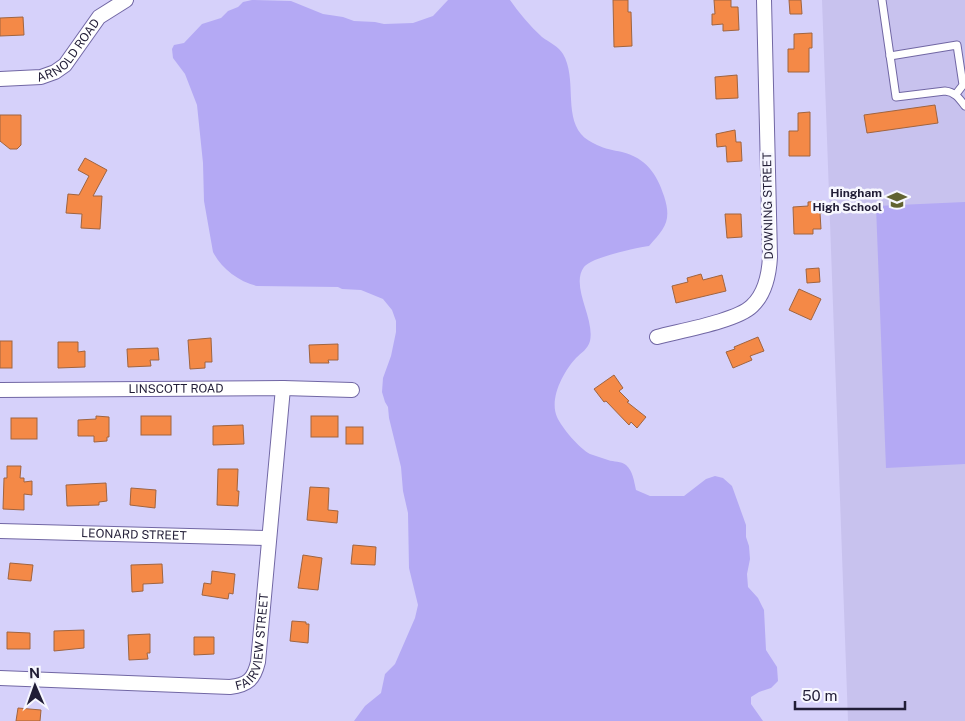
<svg xmlns="http://www.w3.org/2000/svg" width="965" height="721" font-family="'Public Sans',sans-serif">
<rect width="100%" height="100%" fill="#d6d1fa"/>
<path fill="#c8c2ee" d="M822,0H965V721H848Z"/>
<g fill="#b4a9f4">
<path d="M252,0L291,1L323,14L343,17L354,21L375,22L384,24L413,23L433,16L448,0H510C519,13 530,26 542,37C549,42 559,47 563,54C577,78 564,113 581,134C585,139 591,142 597,145C605,149 613,150 622,152C646,158 657,174 664,196C672,221 665,228 649,246C636,248 592,257 584,267C570,286 595,318 590,341C588,349 581,353 576,358C563,372 549,399 557,417C562,428 579,448 590,454C596,456 602,458 608,460C614,462 621,461 626,465C633,471 634,481 636,490L650,496H684L706,479L715,476L723,478L732,486L746,525V537L749,546L750,559L747,574L748,587L758,598L764,610L766,650L777,667L778,681L771,688L759,692L751,697V704L763,721H354L365,706L381,693L385,674L395,664L415,618L418,605L409,568L408,513L403,491L401,467L389,418L388,407L385,402L382,392L383,378L391,356L396,332V321L392,310L383,299L361,290L342,289L338,287L257,286C239,282 221,268 213,252L204,201L203,163L197,105L185,74L173,58L172,49L174,45L184,43L202,24L221,18L228,11L238,7L243,2Z"/>
<path d="M965,202V464L886,468L876,206Z"/>
</g>
<g fill="#f48947" stroke="#a06440">
<path d="M613,0H628V12H631L632,46L614,47Z"/>
<path d="M714,0H731V7H738L739,30L723,31V24L712,25V14H715Z"/>
<path d="M789,0H801L802,14H790Z"/>
<path d="M23,17L24,35L0,36V18Z"/>
<path d="M812,33V48H809V72H788V49H794V34Z"/>
<path d="M737,75L738,98L716,99L715,77Z"/>
<path d="M935,105L938,123L867,133L864,115Z"/>
<path d="M810,112V156H789V131H798V113Z"/>
<path d="M0,115H21V145L17,149H10L0,141Z"/>
<path d="M735,130L736,142H741L742,161L727,162L726,146L717,147L716,134Z"/>
<path d="M85,158L107,170L93,196H102L100,229L81,228L82,214L66,213L68,194L79,195L89,176L78,170Z"/>
<path d="M822,201V213H820L821,229H813V234H794L793,207L808,206V202Z"/>
<path d="M725,214H741L742,237L727,238Z"/>
<path d="M819,268L820,282L807,283L806,269Z"/>
<path d="M701,274L703,280L722,275L726,291L676,303L672,286L688,282L687,278Z"/>
<path d="M799,289L821,299L811,320L789,310Z"/>
<path d="M758,337L764,351L750,356L752,360L733,368L726,352L735,349L734,347Z"/>
<path d="M211,338L212,362H205V368L190,369L188,340Z"/>
<rect x="0" y="341" width="12" height="27"/>
<path d="M58,342H78V352L85,351V367L58,368Z"/>
<path d="M338,344V360H328L329,363H310L309,345Z"/>
<path d="M158,348L159,360H150L151,366L128,367L127,349Z"/>
<path d="M614,375L623,388L619,391L629,401L627,402L646,417L637,428L631,422L629,425L606,401L604,402L594,389Z"/>
<path d="M96,416L109,417V437H107V441L94,442V436H78V420L96,419Z"/>
<rect x="141" y="416" width="30" height="19"/>
<rect x="311" y="416" width="27" height="21"/>
<rect x="11" y="418" width="26" height="21"/>
<path d="M243,425L244,444L213,445V426Z"/>
<rect x="346" y="427" width="17" height="17"/>
<path d="M7,466H21L20,478H24V482L32,481V495L24,494V510L3,509L4,478H7Z"/>
<path d="M218,469H238L237,491H239L238,506L217,505Z"/>
<path d="M106,483L107,501L99,502V505L67,506L66,485Z"/>
<path d="M310,487L329,488L328,510L338,511L337,523L307,520Z"/>
<path d="M131,488L156,490L155,508L130,505Z"/>
<path d="M353,545L376,547L375,565L351,564Z"/>
<path d="M303,555L322,558L318,590L298,588Z"/>
<path d="M10,563L33,565L31,581L8,579Z"/>
<path d="M162,564L163,583L143,584V591L132,592L131,565Z"/>
<path d="M212,571L235,574L233,594L229,593L228,599L202,595L204,583L211,584Z"/>
<path d="M292,621L306,622V624H309L308,643L290,641Z"/>
<path d="M84,630V648L54,651V631Z"/>
<path d="M7,632L30,633V649H7Z"/>
<path d="M150,634V653H147L148,659L129,660L128,635Z"/>
<path d="M194,637H214V654L194,655Z"/>
<path d="M18,708L41,710L40,721H16Z"/>
</g>
<g fill="none" stroke-linecap="round" stroke-linejoin="round">
<defs>
<g id="lane">
<path d="M882,0L896,97L945,91C955,92 959,98 965,106"/>
<path d="M890,56L957,45L963,85L956,94"/>
</g>
<g id="street">
<path id="s1" d="M0,79L41,77L55,72L65,65L99,17L126,0"/>
<path d="M657,337C679,331 737,321 752,306C765,294 769,275 770,257L764,0"/>
<path id="s2" d="M0,390L283,388L352,390"/>
<path id="s3" d="M0,531L268,538"/>
<path id="s4" d="M0,678L230,687C248,685 254,679 258,662L283,388"/>
</g>
</defs>
<use href="#lane" stroke="#7167a4" stroke-width="9"/>
<use href="#street" stroke="#7167a4" stroke-width="16"/>
<use href="#lane" stroke="#fff" stroke-width="7"/>
<use href="#street" stroke="#fff" stroke-width="14"/>
</g>
<defs>
<symbol id="school-bare" viewBox="-9 -9 18 18"><path d="M0-5L7-2L0 1L-7-2ZM-4 1L0 2.5L4 1V4Q0 6-4 4Z" fill="#616230" stroke="#f7f7fe" stroke-width="2.5" paint-order="stroke"/></symbol>
</defs>
<g fill-rule="evenodd">
<use href="#school-bare" x="883" y="186" width="28" height="28"/>
</g>
<g text-anchor="middle" stroke-width="5" stroke-linejoin="round" paint-order="stroke">
<g font-size="12" fill="#211d36" stroke="#f7f7fe">
<text dy="4" stroke="none"><textPath href="#s1" startOffset="80">ARNOLD ROAD</textPath></text>
<text transform="translate(768 206) rotate(-91)" y="4">DOWNING STREET</text>
<text dy="4" stroke="none"><textPath href="#s2" startOffset="176">LINSCOTT ROAD</textPath></text>
<text dy="4" stroke="none"><textPath href="#s3" startOffset="134">LEONARD STREET</textPath></text>
<text dy="4" stroke="none"><textPath href="#s4" startOffset="288">FAIRVIEW STREET</textPath></text>
</g>
<g font-size="12" font-weight="bold" fill="#211d36" stroke="#f7f7fe" text-anchor="end">
<text x="882" y="197">Hingham<tspan x="882" dy="14">High School</tspan></text>
</g>
</g>
<g transform="translate(35 686) rotate(358)" stroke="#f7f7fe" stroke-width="4" paint-order="stroke">
<path d="M0-4L9 19L0 12L-9 19Z" fill="#211d36"/>
<text y="-8" font-size="14" font-weight="bold" text-anchor="middle" fill="#211d36">N</text>
</g>
<path d="M795 701v8h110v-8" fill="none" stroke="#211d36" stroke-width="2.5"/>
<text x="802" y="701" font-size="15" fill="#211d36" stroke="#f7f7fe" stroke-width="4" paint-order="stroke">50 m</text>
</svg>
